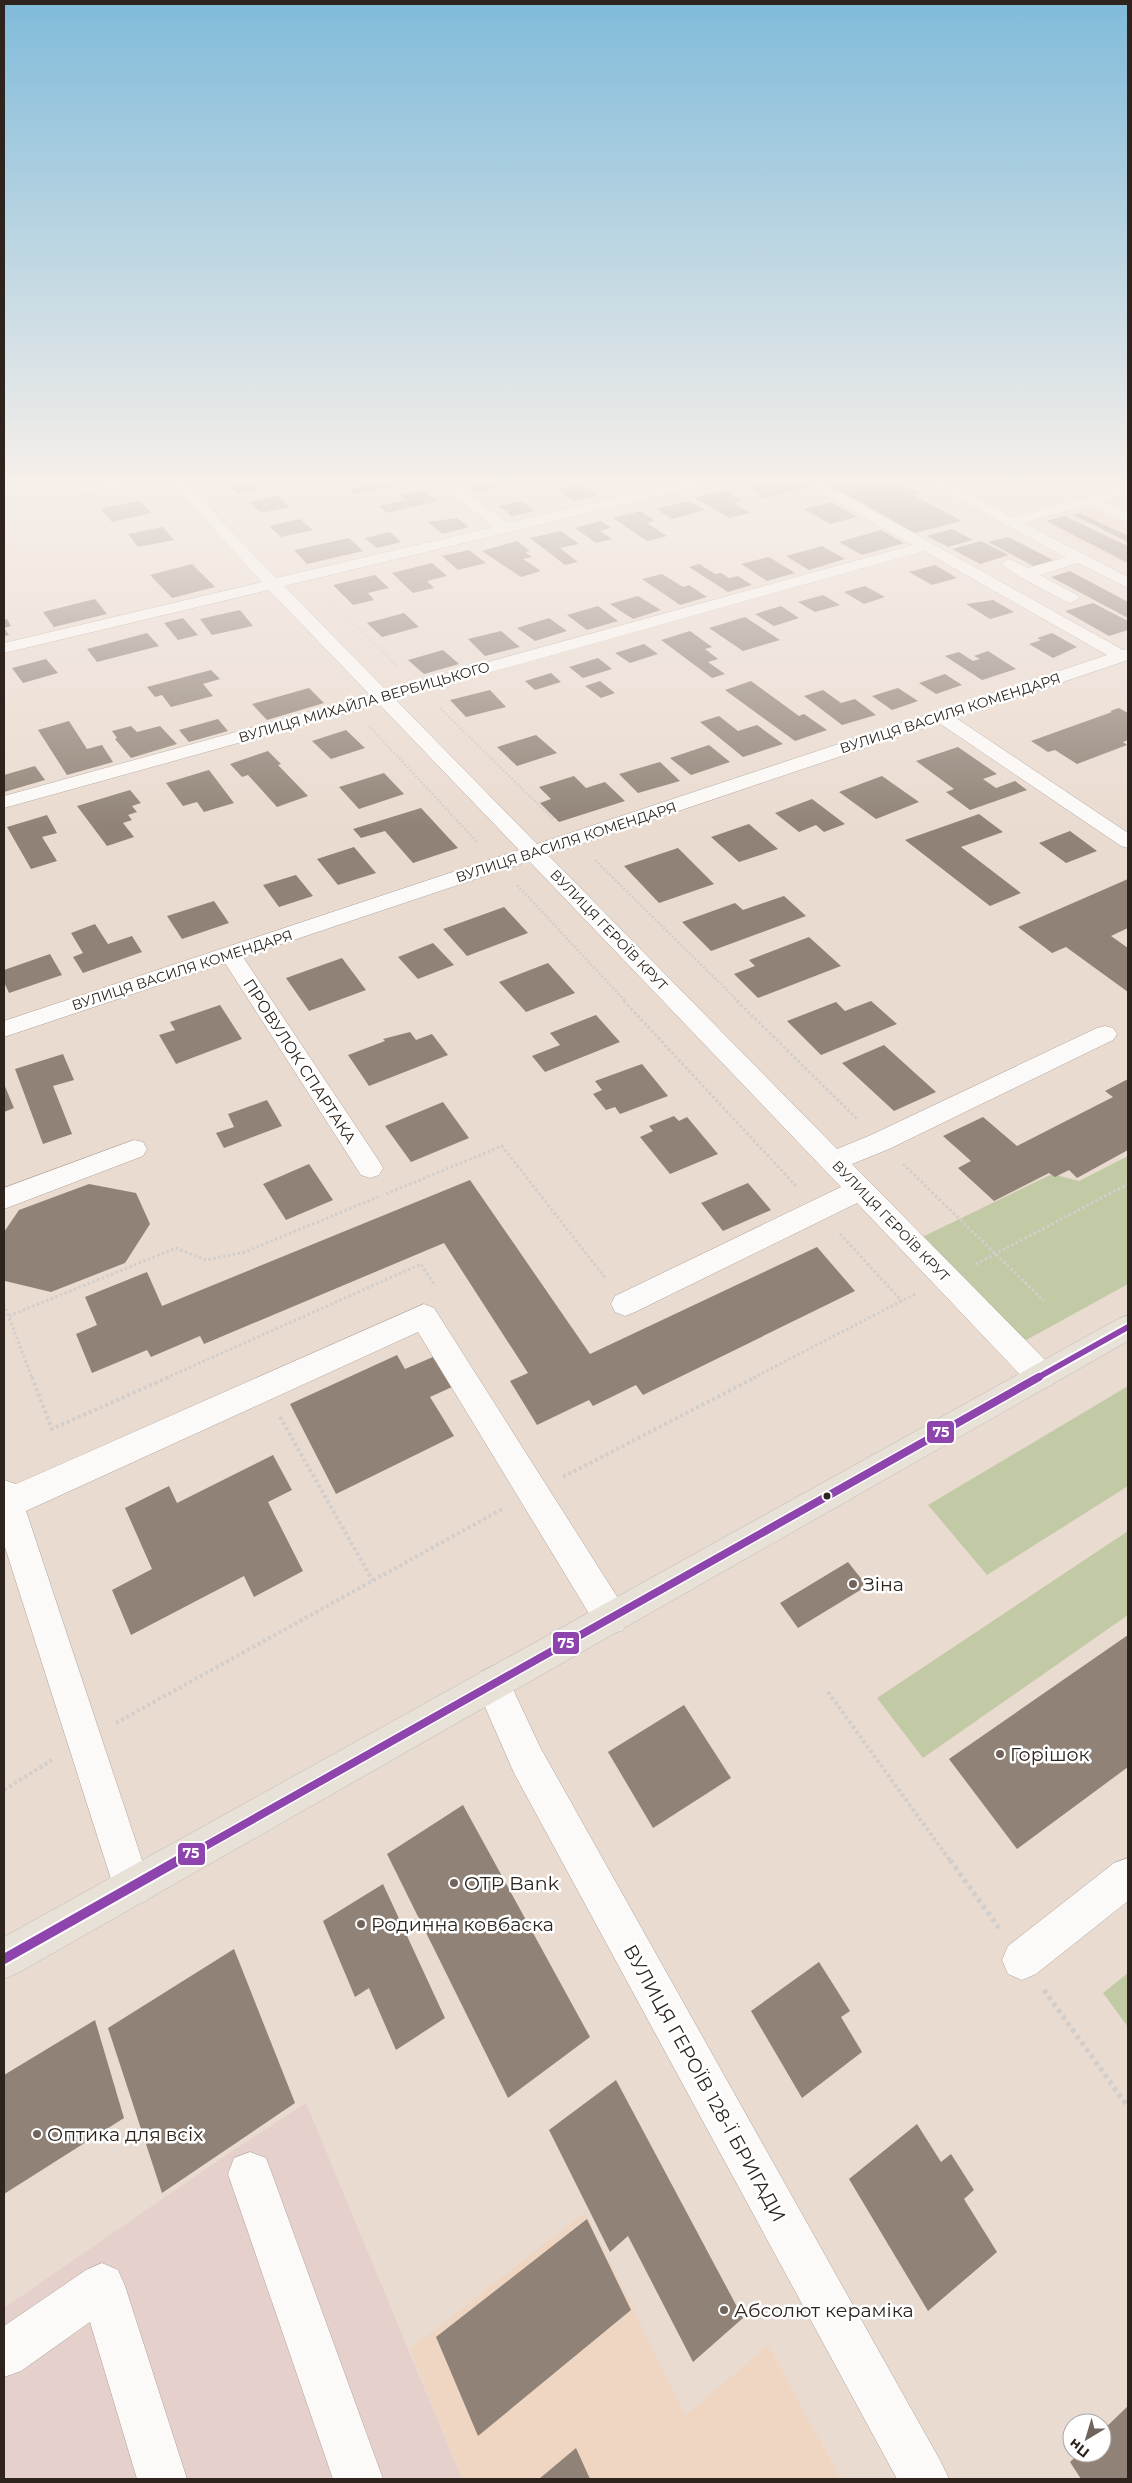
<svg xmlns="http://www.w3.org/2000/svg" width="1132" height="2483" font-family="Montserrat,sans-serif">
<rect width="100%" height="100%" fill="#eadbd0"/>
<g fill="#eed6c3">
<path d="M948,482H1023L1032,486L1048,482H1063L1080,490L1063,495L1128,526V567L1012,510H1009Z"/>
<path d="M585,2212L686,2415L768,2345L841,2479H462L410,2349Z"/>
</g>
<path fill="#e5d0cc" d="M306,2103L462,2479H4V2308L232,2151Z"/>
<g fill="#c2caa5">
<path d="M1128,1156V1284L1012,1348L910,1243L1052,1174L1079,1181Z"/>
<path d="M1128,1386V1486L987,1575L928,1505Z"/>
<path d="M1128,1531V1615L923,1758L877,1698Z"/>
<path d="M1128,1973V2027L1103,1993Z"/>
</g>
<g fill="#908276">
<path d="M79,482H114V483L85,488Z"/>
<path d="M241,482H255L263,489L238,494L228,485Z"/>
<path d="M375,482H412L413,483L355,494L349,489Z"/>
<path d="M494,482L500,487L478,492L465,483Z"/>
<path d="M624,482H653L632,487Z"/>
<path d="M766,482H797L807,487L765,498L746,487Z"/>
<path d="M824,482H887L891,484L900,482L920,493L913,495L962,521L915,533Z"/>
<path d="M581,483L599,495L573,501L555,489Z"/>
<path d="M422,490L438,501L387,513L379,506L406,500L400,495Z"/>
<path d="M724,490L742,501L734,503L750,513L729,518L695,498Z"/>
<path d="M277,495L290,507L262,513L249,502Z"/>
<path d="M139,501L152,513L112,522L100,509Z"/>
<path d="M521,501L535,511L512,516L498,506Z"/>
<path d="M689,501L705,510L672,519L656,509Z"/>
<path d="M831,502L857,517L830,524L804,509Z"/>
<path d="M641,511L655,521L647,523L667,536L647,541L613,518Z"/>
<path d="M1080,513L1128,536V542L1073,515Z"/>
<path d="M1064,516L1128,546V563L1046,521Z"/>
<path d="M457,518L469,527L442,534L428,522Z"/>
<path d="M300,519L313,530L281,537L269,526Z"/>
<path d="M601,521L611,528L600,531L612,539L596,543L575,528Z"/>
<path d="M163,527L174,540L138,547L128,534Z"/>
<path d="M952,529L973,540L948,547L927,536Z"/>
<path d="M881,530L904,543L862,555L839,542Z"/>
<path d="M561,531L579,544L560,548L578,562L565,565L530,538Z"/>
<path d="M390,532L401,542L377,548L365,538Z"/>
<path d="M1008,537L1057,562L1037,568L988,542Z"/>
<path d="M349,538L363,551L307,564L294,550Z"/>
<path d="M517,541L530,551L525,552L532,557L523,559L541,571L521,577L482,551Z"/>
<path d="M981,541L1009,555L980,564L952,549Z"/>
<path d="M822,546L845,559L809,570L786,556Z"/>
<path d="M469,550L486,563L458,570L442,556Z"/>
<path d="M769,557L795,573L767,581L741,564Z"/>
<path d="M432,563L447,576L427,581L434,588L413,593L392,573Z"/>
<path d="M192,564L215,587L172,598L150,575Z"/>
<path d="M699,564L715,574L721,573L729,578L738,576L752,585L728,592L689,567Z"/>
<path d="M935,565L957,578L932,585L909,572Z"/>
<path d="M1070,571L1128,602V618L1051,577Z"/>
<path d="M662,574L683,587L689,585L707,597L680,605L642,579Z"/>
<path d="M375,575L389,588L368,593L374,600L353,605L333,585Z"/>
<path d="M865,586L885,597L864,604L844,592Z"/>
<path d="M823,595L840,605L815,612L798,602Z"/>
<path d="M638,596L661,610L633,619L610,604Z"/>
<path d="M95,599L107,614L54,627L43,612Z"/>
<path d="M993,600L1014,612L990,619L966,604Z"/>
<path d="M1093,603L1128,621V630L1109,636L1065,611Z"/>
<path d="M598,606L618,621L587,630L567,615Z"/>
<path d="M781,606L799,618L774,626L755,614Z"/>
<path d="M240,610L253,626L212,635L200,619Z"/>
<path d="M404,613L419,627L382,637L367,623Z"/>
<path d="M745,617L780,640L743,651L709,628Z"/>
<path d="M183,618L198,635L178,640L164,623Z"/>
<path d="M549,618L567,631L535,641L517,628Z"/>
<path d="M7,619L11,626L4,628L9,635L4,636V620Z"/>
<path d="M501,631L520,647L485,656L468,639Z"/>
<path d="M690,631L712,647L705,649L718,659L708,662L725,674L712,678L661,640Z"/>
<path d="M147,633L159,646L97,662L87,649Z"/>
<path d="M1052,633L1077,647L1053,658L1029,644L1041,640L1037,638Z"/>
<path d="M644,644L658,654L630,663L615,653Z"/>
<path d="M443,650L459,664L424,674L408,660Z"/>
<path d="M988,651L1016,669L982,680L945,656L959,652L973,661L980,659L974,656Z"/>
<path d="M598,658L612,669L583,678L569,667Z"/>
<path d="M46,659L58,673L23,683L12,668Z"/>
<path d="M211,670L220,679L203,684L213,696L171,707L162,695L155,697L147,687Z"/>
<path d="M551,673L561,682L535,690L525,681Z"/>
<path d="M945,674L962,685L936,694L919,683Z"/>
<path d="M600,681L615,693L601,698L585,686Z"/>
<path d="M751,681L799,716L804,714L827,730L795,741L725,690Z"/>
<path d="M309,688L324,703L267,720L252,704Z"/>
<path d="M898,688L918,701L892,710L872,696Z"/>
<path d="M490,690L506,707L466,717L450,700Z"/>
<path d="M823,690L841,703L855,699L876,715L842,725L804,696Z"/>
<path d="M1119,708L1128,713V740L1123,742L1127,745L1077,764L1055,750L1048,752L1031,741L1112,712L1110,711Z"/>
<path d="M719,716L738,731L757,725L783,744L743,757L700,722Z"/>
<path d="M218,719L228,731L189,742L179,730Z"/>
<path d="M69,721L87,749L102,745L113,762L67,775L38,730Z"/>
<path d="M131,726L137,732L160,726L177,744L131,758L115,739L117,738L112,731Z"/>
<path d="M346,730L365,748L331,759L312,741Z"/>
<path d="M536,735L557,753L517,766L497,747Z"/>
<path d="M709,745L730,762L691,775L670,758Z"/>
<path d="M958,747L997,774L983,779L996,788L1015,781L1027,790L970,810L946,792L954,789L916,761Z"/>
<path d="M268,751L281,764L278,765L308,796L277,807L248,775L242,777L230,764Z"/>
<path d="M660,762L680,781L638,793L619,774Z"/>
<path d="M35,766L45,780L4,792V775Z"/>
<path d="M209,770L234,803L204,812L197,802L183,806L166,783Z"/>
<path d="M384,773L404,794L359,809L339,787Z"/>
<path d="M574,776L586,788L605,782L625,801L559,822L540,803L551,799L539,787Z"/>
<path d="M882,776L919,802L876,819L839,792Z"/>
<path d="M130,790L141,803L132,806L137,812L128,815L132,820L123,823L134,837L107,846L77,806Z"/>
<path d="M812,799L845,824L824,832L816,825L799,832L775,813Z"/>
<path d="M421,808L458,848L413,863L385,831L361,838L353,829Z"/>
<path d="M979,814L1003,832L961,847L1021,893L990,906L905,840Z"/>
<path d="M47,815L57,833L42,837L57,861L31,869L7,827Z"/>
<path d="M749,824L778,849L739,862L711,837Z"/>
<path d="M1070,831L1097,851L1066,863L1039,843Z"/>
<path d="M354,847L376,873L338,885L317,859Z"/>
<path d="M678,848L714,884L659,903L624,866Z"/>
<path d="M296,875L313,896L279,907L263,885Z"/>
<path d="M1128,879V928L1111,936L1128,948V992L1066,947L1052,953L1018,927Z"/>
<path d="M784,896L806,916L711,951L682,922L735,903L743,910Z"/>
<path d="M214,901L229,923L182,939L167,916Z"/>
<path d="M504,907L528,933L467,956L443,929Z"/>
<path d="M95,924L108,944L132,936L142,952L83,973L73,957L83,953L71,933Z"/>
<path d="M809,937L841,966L758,998L734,974L755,966L749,960Z"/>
<path d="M433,943L454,965L418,979L398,957Z"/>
<path d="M50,954L62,975L9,993L4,982V970Z"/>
<path d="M342,958L366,990L309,1011L286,978Z"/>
<path d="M548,963L575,993L526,1012L499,982Z"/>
<path d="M871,1001L897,1024L821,1055L787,1021L836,1002L845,1011Z"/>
<path d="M220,1005L242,1039L176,1064L159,1035L175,1030L170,1022Z"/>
<path d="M596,1015L620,1042L545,1072L532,1056L560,1045L550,1033Z"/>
<path d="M410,1032L416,1040L432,1034L448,1055L369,1086L348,1055L385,1041L383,1039Z"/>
<path d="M884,1045L936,1092L894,1111L842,1063Z"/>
<path d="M63,1054L74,1080L53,1086L72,1134L43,1144L15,1069Z"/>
<path d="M642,1064L668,1096L620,1114L615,1107L606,1110L593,1094L602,1090L595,1081Z"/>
<path d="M1128,1079V1150L1077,1178L1069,1170L1055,1177L1049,1173L994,1201L958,1168L971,1161L943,1136L983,1117L1017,1146L1113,1097L1105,1091Z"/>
<path d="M4,1084L14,1108L4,1112Z"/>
<path d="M267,1100L282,1126L224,1148L216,1133L234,1127L228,1114Z"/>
<path d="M443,1102L469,1138L411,1162L385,1126Z"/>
<path d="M674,1116L679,1121L687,1117L718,1154L670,1174L640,1137L653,1131L649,1126Z"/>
<path d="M309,1164L333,1200L286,1220L263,1184Z"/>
<path d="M470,1180L590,1354L817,1247L855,1291L643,1395L636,1385L593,1406L589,1400L537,1425L510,1381L528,1373L444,1243L204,1344L200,1336L151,1357L147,1350L92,1373L76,1334L97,1325L85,1297L147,1272L162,1306Z"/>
<path d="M748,1183L771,1210L723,1231L701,1203Z"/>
<path d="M89,1184L136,1193L150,1224L125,1263L51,1292L5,1281L4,1232L19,1210Z"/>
<path d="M397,1355L405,1369L433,1357L452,1387L430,1397L454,1436L336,1494L290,1404Z"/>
<path d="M273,1455L292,1490L268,1502L303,1571L254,1597L244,1576L131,1635L112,1590L152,1569L125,1508L169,1486L177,1503Z"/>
<path d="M848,1562L867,1586L798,1628L780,1603Z"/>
<path d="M1128,1635V1767L1017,1849L949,1759Z"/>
<path d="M684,1705L731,1778L653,1828L608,1752Z"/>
<path d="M463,1805L590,2037L508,2098L387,1854Z"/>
<path d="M383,1884L445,2018L396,2050L369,1988L355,1997L323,1921Z"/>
<path d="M234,1949L295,2103L162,2193L108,2028Z"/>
<path d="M819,1962L850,2011L841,2017L862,2052L802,2098L751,2011Z"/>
<path d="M95,2020L124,2118L4,2194V2075Z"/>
<path d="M616,2080L743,2318L693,2362L628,2236L610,2252L549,2130Z"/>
<path d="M917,2124L941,2162L951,2154L974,2190L964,2199L997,2252L928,2311L849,2179Z"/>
<path d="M587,2219L631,2310L478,2436L436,2337Z"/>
<path d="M1128,2406V2479H1081L1070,2462L1080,2453H1102V2431Z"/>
<path d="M576,2448L590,2479H539Z"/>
</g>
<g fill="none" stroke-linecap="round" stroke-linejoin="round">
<defs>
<g id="minor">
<path d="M107,482H134L132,485L86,494L79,490L81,487Z"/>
<path d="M171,482H185L276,578L494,527L437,482H453L508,523L684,482H708L701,486L284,586L386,690L913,545L807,485L805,482H822L1123,650L1128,649V660L956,718L1128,833V848L1121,846L939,723L548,855L837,1149L871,1135L1097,1028L1105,1026L1113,1028L1117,1034L1113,1040L889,1149L852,1164L1052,1367L1056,1376L1052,1385L1041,1389L1030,1385L857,1203L635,1312L625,1316L615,1312L611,1304L615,1296L841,1187L529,861L243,957L379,1161L383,1168L379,1175L370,1178L361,1175L225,963L4,1037V1021L519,850L379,704L4,808V796L370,695L269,590L4,653V643L262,582ZM924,551L1107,655L537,844L395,699Z"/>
<path d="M926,482H943L1012,517L1128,485V493L1102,501L1128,513V523L1087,505L1023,523L1128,577V588L1078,563L1040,575L1077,595L1079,598L1071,603L1065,601L1020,577L1001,564L1009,559L1028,568L1066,557Z"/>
<path d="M134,1140L143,1142L147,1149L143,1156L4,1209V1188Z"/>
<path d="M424,1304L434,1308L623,1606L628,1618L623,1630L611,1634L599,1630L418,1332L26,1511L151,1887L146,1901L132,1906L118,1901L4,1544V1480L16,1484Z"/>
<path d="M493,1666L505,1672L540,1747L941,2462L949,2479H897L514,1773L475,1684L481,1672Z"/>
<path d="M1128,1858V1901L1036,1974L1022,1980L1008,1974L1002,1960L1008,1946L1114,1863Z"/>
<path d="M250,2152L266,2158L272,2174L383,2479H333L228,2174L234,2158Z"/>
<path d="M102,2263L118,2270L125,2286L187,2479H137L90,2322L21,2371L4,2377V2326L86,2270Z"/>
</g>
<path id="major" d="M1128,1315V1341L18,1973L4,1979V1937L1118,1319Z"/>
</defs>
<use href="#minor" stroke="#afa39b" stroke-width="1"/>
<use href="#major" stroke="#c2bab5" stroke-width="1"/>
<g stroke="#d2cecb" stroke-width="2" stroke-dasharray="1 1" stroke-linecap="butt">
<path d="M326,596L398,667"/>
<path d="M440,708L442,710"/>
</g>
<g stroke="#d2cecb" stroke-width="2.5" stroke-dasharray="2 2" stroke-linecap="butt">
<path d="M440,708L553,819"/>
<path d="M369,726L477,842"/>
<path d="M595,860L739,1002"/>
<path d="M517,885L626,1002"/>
</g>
<g stroke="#d2cecb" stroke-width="3" stroke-dasharray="2.5 2.5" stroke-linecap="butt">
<path d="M624,1001L797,1187"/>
<path d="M737,1001L857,1119"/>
<path d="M903,1164L1044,1301"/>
<path d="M386,1194L502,1146L606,1279"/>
<path d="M840,1234L902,1301"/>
<path d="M976,1264L1128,1184"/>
<path d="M4,1304L32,1378"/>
<path d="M9,1316L176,1248L206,1260L245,1252L378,1197"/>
<path d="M166,1378L421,1264L435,1286"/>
<path d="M753,1378L917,1293"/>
</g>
<g stroke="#d2cecb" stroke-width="4" stroke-dasharray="3 3" stroke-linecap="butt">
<path d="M32,1377L52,1429L169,1377"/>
<path d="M280,1417L373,1581"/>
<path d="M563,1477L756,1377"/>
<path d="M828,1692L951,1862"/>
<path d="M116,1723L502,1509"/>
<path d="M4,1790L52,1760"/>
</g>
<g stroke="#d2cecb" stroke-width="5" stroke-dasharray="4 4" stroke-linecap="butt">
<path d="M950,1860L999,1928"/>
<path d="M1044,1990L1128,2107"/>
</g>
<use href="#minor" fill="#fcfaf8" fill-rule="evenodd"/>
<use href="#major" fill="#e7e1d8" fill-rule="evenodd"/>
<defs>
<path id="bus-1-far2" d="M1037,1378L1128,1327"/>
<path id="bus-1-far1" d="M177,1862L1039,1377"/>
<path id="bus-1" d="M4,1959L179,1860"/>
</defs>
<use href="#bus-1-far2" stroke="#fff" stroke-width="10"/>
<use href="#bus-1-far1" stroke="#fff" stroke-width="11"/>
<use href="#bus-1" stroke="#fff" stroke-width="14"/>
<use href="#bus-1-far2" stroke="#8e44ad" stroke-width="6"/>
<use href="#bus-1-far1" stroke="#8e44ad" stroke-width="8"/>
<use href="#bus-1" stroke="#8e44ad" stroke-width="10"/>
</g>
<linearGradient id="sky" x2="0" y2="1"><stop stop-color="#80bbda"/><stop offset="0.58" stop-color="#f6efea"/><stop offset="1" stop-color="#f6efea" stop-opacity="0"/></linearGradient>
<rect width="1132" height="829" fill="url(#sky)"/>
<circle fill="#2e241d" stroke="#fff" stroke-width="2" cx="827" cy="1496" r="4.5"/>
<g fill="#70645c" stroke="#fff" stroke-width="2">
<circle cx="853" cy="1584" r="5"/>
<circle cx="1000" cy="1754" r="5"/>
<circle cx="454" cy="1883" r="5"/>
<circle cx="361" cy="1924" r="5"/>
<circle cx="37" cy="2134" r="5"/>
<circle cx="724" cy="2310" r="5"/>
</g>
<g text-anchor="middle" stroke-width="5" stroke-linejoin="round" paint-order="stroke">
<g font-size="14" fill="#2e241d" stroke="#fff">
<text transform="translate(364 702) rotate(-16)" y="5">ВУЛИЦЯ МИХАЙЛА ВЕРБИЦЬКОГО</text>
<text transform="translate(950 713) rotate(-18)" y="5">ВУЛИЦЯ ВАСИЛЯ КОМЕНДАРЯ</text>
<text transform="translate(566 842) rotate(-18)" y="5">ВУЛИЦЯ ВАСИЛЯ КОМЕНДАРЯ</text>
<text transform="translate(609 930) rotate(46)" y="5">ВУЛИЦЯ ГЕРОЇВ КРУТ</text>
<text transform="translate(182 970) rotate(-18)" y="5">ВУЛИЦЯ ВАСИЛЯ КОМЕНДАРЯ</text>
<text transform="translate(891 1221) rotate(46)" y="5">ВУЛИЦЯ ГЕРОЇВ КРУТ</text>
</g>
<g font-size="16" fill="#2e241d" stroke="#fff">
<text transform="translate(300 1061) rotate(57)" y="6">ПРОВУЛОК СПАРТАКА</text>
</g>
<g font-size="19" fill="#2e241d" stroke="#fff" text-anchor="start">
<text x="863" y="1591">Зіна</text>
<text x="1010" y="1761">Горішок</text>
<text x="464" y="1890">OTP Bank</text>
<text x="371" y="1931">Родинна ковбаска</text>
<text x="47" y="2141">Оптика для всіх</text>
<text x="734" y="2317">Абсолют кераміка</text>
</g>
<g font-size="19" fill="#2e241d" stroke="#fff">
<text transform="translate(705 2083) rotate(61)" y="7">ВУЛИЦЯ ГЕРОЇВ 128-Ї БРИГАДИ</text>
</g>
</g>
<g stroke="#fff" stroke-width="2">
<rect x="926" y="1420" width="29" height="24" rx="5" fill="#8e44ad"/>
<rect x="552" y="1631" width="28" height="24" rx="5" fill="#8e44ad"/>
<rect x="177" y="1842" width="29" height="24" rx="5" fill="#8e44ad"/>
</g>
<g font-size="14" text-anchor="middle" font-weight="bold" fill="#fff">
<text x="941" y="1437">75</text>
<text x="566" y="1648">75</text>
<text x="191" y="1858">75</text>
</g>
<rect width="1132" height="2483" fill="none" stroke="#2e241d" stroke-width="10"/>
<g transform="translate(1087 2438) rotate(218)"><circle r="24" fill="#ffffff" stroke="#aba7a5"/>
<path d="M0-4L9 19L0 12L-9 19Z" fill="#70645c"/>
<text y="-8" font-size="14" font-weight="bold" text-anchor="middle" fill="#2e241d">Пн</text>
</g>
</svg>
